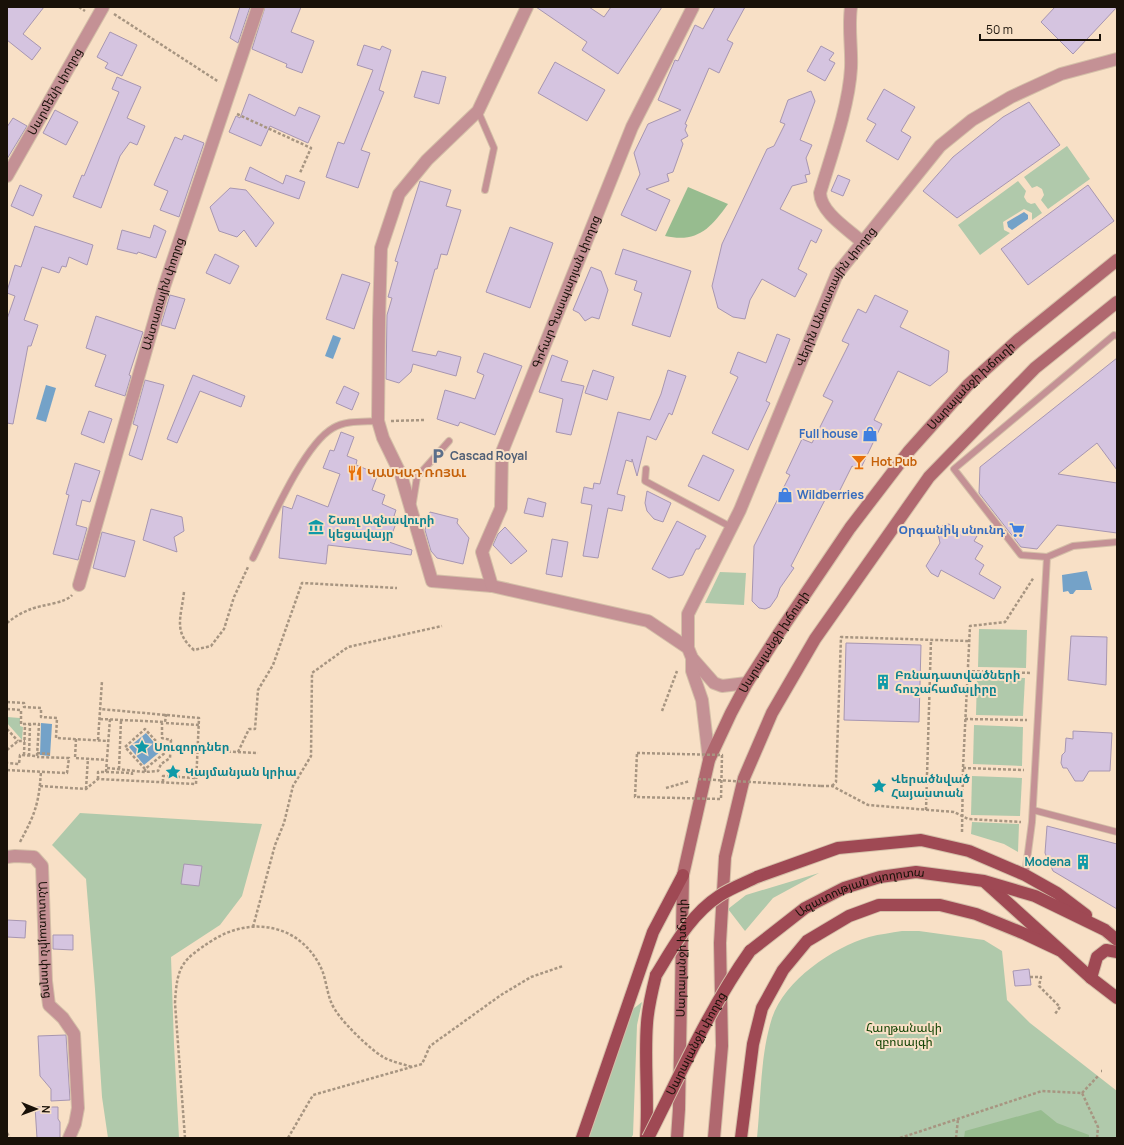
<svg xmlns="http://www.w3.org/2000/svg" width="1124" height="1145" font-family="Manrope,'Noto Sans Armenian',sans-serif">
<rect width="100%" height="100%" fill="#f8e0c6"/>
<g fill="#b0c9ab">
<path d="M1067,146L1090,179L1048,209L1041,200L1044,195L1042,189L1037,186L1032,188L1024,177Z"/>
<path d="M1018,181L1026,191L1024,197L1027,202L1031,204L1035,203L1042,213L1032,220V213L1024,209L1003,222L1004,230L1010,233L980,255L958,225Z"/>
<path d="M720,572L746,573L744,605L705,603Z"/>
<path d="M979,629L1027,630L1026,668L978,667Z"/>
<path d="M977,676L1025,678L1023,716L976,715Z"/>
<path d="M7,717L20,718V726L23,727L22,740L7,723Z"/>
<path d="M974,725L1023,727L1022,766L973,764Z"/>
<path d="M972,776L1022,778L1020,816L971,815Z"/>
<path d="M80,813L262,824L242,896L220,925L171,957L174,1044L179,1138H108L102,1097L95,989L86,879L52,845Z"/>
<path d="M972,822L1019,824L1018,852L1004,844L971,834Z"/>
<path d="M819,873L773,898L745,931L728,909L746,895Z"/>
<path d="M902,931H919L984,940L1002,951L1007,1000L1030,1023L1117,1091V1138H757C761,1099 760,1056 772,1018C785,980 832,948 869,937C880,934 891,933 902,931Z"/>
<path d="M642,1002L637,1025L633,1135L631,1138H589L633,1009Z"/>
</g>
<g fill="#97bc8f">
<path d="M688,187L728,204C710,229 697,243 665,236Z"/>
<path d="M1041,1110L1057,1123L1089,1135V1138H964L965,1131Z"/>
</g>
<g fill="#74a2c8">
<path d="M1024,212L1028,215V219L1012,230L1008,227L1007,222Z"/>
<path d="M333,335L341,338L333,359L325,356Z"/>
<path d="M46,385L56,388L46,422L36,419Z"/>
<path d="M1087,571L1092,590H1076L1073,594H1070L1068,591L1063,592L1062,575Z"/>
<path d="M41,723L52,724L50,756L40,755Z"/>
<path d="M146,733L161,751L144,765L129,747Z"/>
</g>
<g fill="#d5c4e0" stroke="#a796b1">
<path d="M7,7H44L23,34L41,48L32,60L7,40Z"/>
<path d="M240,7H250L238,43L230,38Z"/>
<path d="M265,7H301L291,32L314,41L302,73L286,67L287,64L252,49Z"/>
<path d="M536,7H589L604,17L611,7H662L618,74L582,50L587,42Z"/>
<path d="M715,7H745L727,40L733,43L719,73L709,68L685,124L687,125L685,130L688,136L681,140L683,144L673,172L667,174L669,181L646,189L670,200L656,231L621,215L640,174L634,153L648,124L681,110L658,100L675,60L678,61L695,25L703,29Z"/>
<path d="M1055,7H1117L1073,54L1041,22Z"/>
<path d="M110,32L137,45L122,76L105,68L108,63L97,57Z"/>
<path d="M364,45L380,50L382,46L391,50L379,90L384,92L361,150L370,153L358,188L326,177L338,142L344,144L373,70L357,65Z"/>
<path d="M821,46L834,53L829,60L835,63L825,81L807,71Z"/>
<path d="M555,62L605,90L587,121L538,93Z"/>
<path d="M422,71L446,77L439,104L414,97Z"/>
<path d="M117,77L141,87L127,118L145,126L137,145L130,142L120,156L101,208L73,197L82,175L84,176L119,92L112,89Z"/>
<path d="M884,89L915,107L901,131L911,137L898,160L866,141L876,124L867,119Z"/>
<path d="M811,91L815,101L800,140L812,145L806,158L810,174L805,175L807,182L792,186L780,209L822,230L816,243L811,240L798,269L807,274L795,297L762,279L750,300L745,319L733,317L718,308L712,286L722,244L767,149L774,146L785,124L780,122L788,100Z"/>
<path d="M249,94L295,116L299,107L320,116L308,143L270,126L261,146L229,132L236,116L240,118Z"/>
<path d="M1029,102L1060,145L957,218L923,191L953,157L1003,117Z"/>
<path d="M55,110L78,122L66,145L43,133Z"/>
<path d="M13,118L27,126L7,159V127Z"/>
<path d="M184,135L204,143L179,217L160,210L168,191L154,185L175,137L182,140Z"/>
<path d="M250,167L283,184L286,175L305,182L299,199L245,180Z"/>
<path d="M838,175L850,180L843,196L831,191Z"/>
<path d="M420,181L451,190L446,206L461,210L447,255L441,254L437,269H435L412,351L436,356L438,351L461,357L456,376L413,364L411,372L399,383L386,379L387,315L392,298L388,297L398,262L395,261Z"/>
<path d="M20,185L42,195L33,216L11,206Z"/>
<path d="M1088,185L1114,221L1028,285L1001,249Z"/>
<path d="M230,188L246,190L274,223L256,247L244,230L237,237L219,231L210,207Z"/>
<path d="M154,225L166,231L156,258L138,252L137,254L117,249L122,230L150,238Z"/>
<path d="M35,226L93,245L87,265L69,257L66,267L62,266L59,273L42,267L24,320L38,325L31,346H28L13,424L7,423V319L15,296L7,293V291L15,265L21,267Z"/>
<path d="M510,227L553,243L530,308L486,292Z"/>
<path d="M623,249L691,271L670,337L632,325L642,293L634,290L637,281L615,274Z"/>
<path d="M215,254L239,266L230,284L206,273Z"/>
<path d="M591,267L601,271L608,290L599,319L592,317L585,321L579,313L573,310Z"/>
<path d="M342,274L370,283L354,329L326,319Z"/>
<path d="M170,295L185,299L175,329L161,325Z"/>
<path d="M875,295L908,311L900,327L949,351L947,372L930,386L898,371L874,420L882,424L860,470L852,466L836,498L828,494L791,566L794,568L780,588L777,597L770,607L765,609L759,608L752,601L754,546L790,475L786,473L802,439L812,443L833,401L823,396L849,344L842,341L858,309L866,313Z"/>
<path d="M96,316L143,332L129,375L131,376L125,396L95,386L106,355L86,348Z"/>
<path d="M777,334L790,339L766,401L770,403L748,450L712,433L738,377L730,373L738,352L766,363Z"/>
<path d="M484,353L522,366L495,435L460,422L458,426L437,419L445,390L475,399L484,375L477,372Z"/>
<path d="M552,355L568,361L561,381L584,386L571,435L556,432L563,399L539,392Z"/>
<path d="M1117,358V470L1097,443L1058,474L1117,483V533L1057,525L1037,549L1021,547L979,493L980,467Z"/>
<path d="M593,370L614,377L607,400L585,393Z"/>
<path d="M668,370L686,376L672,415L669,413L656,440L647,436L637,476L632,459V462L626,460L617,494L625,496L622,511L608,508L598,558L583,556L592,505L581,503L584,487L593,489L594,483L600,484L618,412L650,420L661,394Z"/>
<path d="M193,375L245,396L241,407L200,391L177,443L167,439Z"/>
<path d="M145,380L164,385L142,460L129,455L138,426L133,424Z"/>
<path d="M344,386L359,393L352,410L336,403Z"/>
<path d="M89,411L112,419L104,443L81,434Z"/>
<path d="M341,432L354,437L347,456L357,460L356,465L378,474L372,490L385,495L382,504L396,510L394,516L398,518L389,542L412,550L411,555L328,545L326,564L279,558L283,506L292,509L297,495L328,507L340,474L323,468L330,450L334,451Z"/>
<path d="M703,455L734,470L719,501L688,486Z"/>
<path d="M75,463L100,471L90,502L82,500L76,525L87,528L78,560L53,554L69,495L66,494Z"/>
<path d="M647,491L671,503L663,522L654,519L647,511L645,503Z"/>
<path d="M528,498L546,503L543,517L524,513Z"/>
<path d="M151,509L182,517L184,531L174,537L177,552L143,540Z"/>
<path d="M430,512L458,519L457,523L469,538L463,564L437,558L431,551L425,530Z"/>
<path d="M677,521L706,536L699,549H696L683,575L669,578L652,569Z"/>
<path d="M949,524L961,532L963,528L977,536L974,541L983,546L975,559L984,565L979,574L1001,587L994,599L941,570L938,577L931,573L926,566L940,543L938,533L943,525Z"/>
<path d="M505,527L527,551L511,564L493,545L498,534Z"/>
<path d="M102,532L135,541L125,577L93,568Z"/>
<path d="M552,539L568,542L562,577L546,574Z"/>
<path d="M1071,636L1107,637L1106,685L1068,680Z"/>
<path d="M846,643L921,645L919,722L844,720Z"/>
<path d="M1073,731L1112,733L1110,771H1089L1083,781H1075L1067,768H1063L1061,763L1062,755L1065,752L1066,738L1073,739Z"/>
<path d="M1047,826L1117,844V909L1053,871L1045,853Z"/>
<path d="M184,864L202,866L199,886L181,884Z"/>
<path d="M7,920L26,921L25,938L7,937Z"/>
<path d="M53,935H73V950L53,949Z"/>
<path d="M1029,969L1031,985L1015,986L1013,971Z"/>
<path d="M66,1035L70,1100L51,1101V1089L40,1076L38,1036Z"/>
<path d="M35,1107H58V1119L60,1122V1138H37Z"/>
</g>
<g fill="none" stroke-linecap="round" stroke-linejoin="round">
<defs>
<g id="service">
<path d="M478,111L494,148L485,190"/>
<path d="M646,469L645,481L731,527"/>
<path d="M413,502L417,477L449,441"/>
<path d="M1047,557L1021,555L954,469L1114,335L1117,336"/>
<path d="M253,558C269,526 303,445 333,428C346,420 364,422 378,421"/>
<path d="M1033,810L1117,832"/>
<path d="M1025,875L1032,822L1047,557L1073,546L1117,542"/>
</g>
<g id="minor">
<path d="M527,7L478,111L427,160L399,194L381,248L379,321L378,421L383,438L401,475L432,581L492,586L648,621L688,648L692,658L714,683L722,686L747,683"/>
<path d="M851,7C848,28 852,48 851,68C849,106 831,156 820,193C821,213 848,229 862,242"/>
<path id="s1" d="M7,176L103,7"/>
<path id="s2" d="M79,585L164,287L258,7"/>
<path id="s3" d="M492,586L482,552L501,508L502,452L632,127L693,7"/>
<path id="s4" d="M688,648V614L740,510L837,274L940,146L972,120L1011,97L1061,74L1117,59"/>
<path d="M692,658V671L702,700L709,760"/>
<path id="s5" d="M7,857L15,856L34,857L42,866L46,981L49,1005L63,1018L74,1034L78,1108L75,1124L69,1138"/>
</g>
<g id="secondary">
<path id="s6" d="M677,1138L679,1109L683,875L709,760L731,713L747,683L779,633L850,528L909,451L968,385L1018,340L1117,260"/>
<path d="M714,1138L722,1046L720,943L725,857L744,778L772,713L815,639L929,477L1035,368L1117,302"/>
</g>
<g id="primary">
<path d="M757,877L838,848L921,840L969,851L1025,875L1057,893L1086,915"/>
<path d="M986,883L1091,978L1117,998"/>
<path id="s7" d="M750,951L805,908L844,888L880,877L916,872L984,881L1035,896L1105,930L1117,940"/>
<path d="M1091,978L1097,957L1106,950L1117,952"/>
<path d="M582,1138L653,932L683,875"/>
<path d="M646,1138C649,1100 644,1061 647,1023C648,1007 652,991 656,975"/>
<path d="M741,1138L753,1044L762,1008L783,970L807,941L849,916L879,905H940L976,914L1025,934L1059,950"/>
</g>
</defs>
<use href="#service" stroke="#d4bfa8" stroke-width="8"/>
<use href="#minor" stroke="#d4bfa8" stroke-width="14"/>
<use href="#secondary" stroke="#d4bfa8" stroke-width="14"/>
<use href="#primary" stroke="#d4bfa8" stroke-width="14"/>
<g stroke="#a79581" stroke-width="2.5" stroke-dasharray="3 2" stroke-linecap="butt">
<path d="M79,7L85,11"/>
<path d="M114,14L219,82"/>
<path d="M237,114L311,148L300,173"/>
<path d="M391,421L425,420"/>
<path d="M184,592C181,618 173,632 194,650L211,646L224,629L234,597L248,567"/>
<path d="M7,623C14,617 23,612 31,609C41,605 66,603 72,595"/>
<path d="M967,671L1031,673"/>
<path d="M7,702L24,703V707L41,708V717L57,718L56,738L108,741"/>
<path d="M7,709L21,710V724H39L37,756L20,755L19,764L7,763"/>
<path d="M662,711L677,671"/>
<path d="M166,714L165,723L199,725"/>
<path d="M100,719L165,722"/>
<path d="M965,719L1027,720"/>
<path d="M7,729L18,741"/>
<path d="M76,739L75,758L107,760"/>
<path d="M98,740L102,681"/>
<path d="M7,750L18,741H25"/>
<path d="M198,750L258,753"/>
<path d="M238,752L249,729H255L258,690L273,665L302,583L397,588"/>
<path d="M37,753L50,754"/>
<path d="M24,755L25,724"/>
<path d="M29,756L30,724"/>
<path d="M107,768L145,772L158,771L161,764L170,758L171,740L162,738V723"/>
<path d="M963,768L1024,770"/>
<path d="M119,769L121,720"/>
<path d="M7,770L67,773L69,758L37,757"/>
<path d="M106,772L132,773V777"/>
<path d="M145,772V769L166,752L145,729L125,747L145,769"/>
<path d="M98,779V772H106L110,719"/>
<path d="M163,782V776L196,778"/>
<path d="M40,786L86,789L98,779L196,784L199,718L100,709"/>
<path d="M821,786H832L868,805L954,812L968,819L1021,822"/>
<path d="M832,786L836,782L841,637L969,641"/>
<path d="M666,788L690,781"/>
<path d="M86,789L88,758"/>
<path d="M926,810L931,640"/>
<path d="M962,832L963,768L970,626L1005,622L1034,577"/>
<path d="M20,842C35,814 39,804 41,771"/>
<path d="M253,927L275,845L284,823L293,786L311,756L312,673L348,647L442,626"/>
<path d="M1030,977H1041L1039,986L1060,1007L1055,1014"/>
<path d="M1101,1071H1102"/>
<path d="M1082,1093L1099,1075"/>
<path d="M7,1133L10,1138"/>
<path d="M185,1138L175,1003C177,965 182,960 213,940C253,915 302,925 322,970C326,980 327,992 331,1002C334,1010 343,1021 349,1027C358,1037 372,1050 383,1057C392,1062 403,1064 412,1067"/>
<path d="M288,1138L313,1095L422,1064L430,1046L501,995L531,977L563,966"/>
<path d="M900,1138L1042,1091L1082,1093L1098,1127L1097,1138"/>
<path d="M956,1138L958,1119"/>
</g>
<use href="#service" stroke="#c49195" stroke-width="6"/>
<use href="#minor" stroke="#c49195" stroke-width="12"/>
<use href="#secondary" stroke="#b0686f" stroke-width="12"/>
<use href="#primary" stroke="#9f4954" stroke-width="12"/>
<defs>
<g id="primary-bridge">
<path d="M656,975C674,946 690,915 719,896C731,888 745,883 757,877"/>
<path id="s8" d="M648,1138C680,1075 709,1009 750,951"/>
</g>
</defs>
<use href="#primary-bridge" stroke="#d4bfa8" stroke-width="14" stroke-linecap="butt"/>
<g stroke="#a79581" stroke-width="2.5" stroke-dasharray="3 2" stroke-linecap="butt">
<path d="M637,753L722,755L721,799L635,797Z"/>
<path d="M698,779L821,786"/>
</g>
<use href="#primary-bridge" stroke="#9f4954" stroke-width="12"/>
</g>
<defs>
<symbol id="shop-bare" viewBox="-9 -9 18 18"><path d="M-5-2.5h2.3a2.7 3.5 0 0 1 5.4 0H5L5.5 6h-11ZM-1.5-2.5h3a1.5 2.3 0 0 0-3 0Z" fill="#3f7fe0" stroke="#f8e0c6" stroke-width="2.5" paint-order="stroke"/></symbol>
<symbol id="parking-bare" viewBox="-9 -9 18 18"><path d="M-3.5-5.5H1a3.5 3.5 0 0 1 0 7H-1V5.5H-3.5ZM-1-3.4V-.6H.8a1.4 1.4 0 0 0 0-2.8Z" fill="#5c6f8a" stroke="#f8e0c6" stroke-width="2.5" paint-order="stroke"/></symbol>
<symbol id="bar-bare" viewBox="-9 -9 18 18"><path d="M-6-5H6L.8 .8V4.5H3.5V6h-7V4.5H-.8V.8Z" fill="#e8710a" stroke="#f8e0c6" stroke-width="2.5" paint-order="stroke"/></symbol>
<symbol id="restaurant-bare" viewBox="-9 -9 18 18"><path d="M-5-6h1v4h1v-4h1v4h1v-4h1v5L-1.5 .5V6h-2V.5L-5-1ZM5-6V6H3V1.5H1.5Q1.5-4 5-6Z" fill="#e8710a" stroke="#f8e0c6" stroke-width="2.5" paint-order="stroke"/></symbol>
<symbol id="museum-bare" viewBox="-9 -9 18 18"><path d="M0-6L6-3V-2H-6V-3ZM-5-1h2V3h-2ZM-1-1h2V3h-2ZM3-1h2V3H3ZM-6 4H6V6H-6Z" fill="#0f9aa8" stroke="#f8e0c6" stroke-width="2.5" paint-order="stroke"/></symbol>
<symbol id="supermarket-bare" viewBox="-9 -9 18 18"><path d="M-6-5.5h2.5l.6 2H6L4.5 2H-2.5L-4.4-4H-6ZM-1.5 3.2a1.3 1.3 0 1 0 .1 0ZM3 3.2a1.3 1.3 0 1 0 .1 0Z" fill="#3f7fe0" stroke="#f8e0c6" stroke-width="2.5" paint-order="stroke"/></symbol>
<symbol id="building-bare" viewBox="-9 -9 18 18"><path d="M-4-6H4V6H1V3H-1V6H-4ZM-2.5-4.3h1.7v1.8h-1.7ZM.8-4.3h1.7v1.8H.8ZM-2.5-1h1.7V.8h-1.7ZM.8-1h1.7V.8H.8Z" fill="#0f9aa8" stroke="#f8e0c6" stroke-width="2.5" paint-order="stroke"/></symbol>
<symbol id="sight-bare" viewBox="-9 -9 18 18"><path d="M0-6L1.8-2.2L6-1.7L2.9 1.2L3.7 5.4L0 3.3L-3.7 5.4L-2.9 1.2L-6-1.7L-1.8-2.2Z" fill="#0f9aa8" stroke="#f8e0c6" stroke-width="2.5" paint-order="stroke"/></symbol>
</defs>
<g fill-rule="evenodd">
<use href="#shop-bare" x="859" y="423" width="22" height="22"/>
<use href="#parking-bare" x="427" y="445" width="22" height="22"/>
<use href="#bar-bare" x="848" y="451" width="22" height="22"/>
<use href="#restaurant-bare" x="344" y="462" width="22" height="22"/>
<use href="#shop-bare" x="774" y="484" width="22" height="22"/>
<use href="#museum-bare" x="305" y="516" width="22" height="22"/>
<use href="#supermarket-bare" x="1006" y="519" width="22" height="22"/>
<use href="#building-bare" x="872" y="671" width="22" height="22"/>
<use href="#sight-bare" x="131" y="736" width="22" height="22"/>
<use href="#sight-bare" x="162" y="761" width="22" height="22"/>
<use href="#sight-bare" x="868" y="775" width="22" height="22"/>
<use href="#building-bare" x="1072" y="851" width="22" height="22"/>
</g>
<g text-anchor="middle" stroke-width="4" stroke-linejoin="round" paint-order="stroke">
<g font-size="12" fill="#191108" stroke="#f8e0c6">
<text dy="4" stroke="none"><textPath href="#s1" startOffset="97">Սարմենի փողոց</textPath></text>
<text dy="4" stroke="none"><textPath href="#s3" startOffset="312">Գոհար Գասպարյան փողոց</textPath></text>
<text dy="4" stroke="none"><textPath href="#s2" startOffset="303">Անտառային փողոց</textPath></text>
<text dy="4" stroke="none"><textPath href="#s4" startOffset="385">Վերին Անտառային փողոց</textPath></text>
<text dy="4" stroke="none"><textPath href="#s6" startOffset="840">Սարալանջի խճուղի</textPath></text>
<text dy="4" stroke="none"><textPath href="#s6" startOffset="516">Սարալանջի խճուղի</textPath></text>
<text dy="4" stroke="none"><textPath href="#s7" startOffset="128">Ազատության պողոտա</textPath></text>
<text dy="4" stroke="none"><textPath href="#s5" startOffset="113">Անտառային փողոց</textPath></text>
<text dy="4" stroke="none"><textPath href="#s6" startOffset="180">Սարալանջի խճուղի</textPath></text>
<text dy="4" stroke="none"><textPath href="#s8" startOffset="106">Սարալանջի փողոց</textPath></text>
</g>
<g font-size="12" font-weight="bold" fill="#366cbe" stroke="#f8e0c6" text-anchor="end">
<text x="858" y="438">Full house</text>
<text x="797" y="499" text-anchor="start">Wildberries</text>
<text x="1005" y="534">Օրգանիկ սնունդ</text>
</g>
<g font-size="12" font-weight="bold" fill="#4e5e75" stroke="#f8e0c6" text-anchor="start">
<text x="450" y="460">Cascad Royal</text>
</g>
<g font-size="12" font-weight="bold" fill="#c56008" stroke="#f8e0c6" text-anchor="start">
<text x="871" y="466">Hot Pub</text>
<text x="367" y="477">ԿԱՍԿԱԴ ՌՈՅԱԼ</text>
</g>
<g font-size="12" font-weight="bold" fill="#0d838f" stroke="#f8e0c6" text-anchor="start">
<text x="328" y="524">Շառլ Ազնավուրի<tspan x="328" dy="14">կեցավայր</tspan></text>
<text x="895" y="679">Բռնադատվածների<tspan x="895" dy="14">հուշահամալիրը</tspan></text>
<text x="154" y="751">Սուզորդներ</text>
<text x="185" y="776">Կայմանյան կրիա</text>
<text x="891" y="783">Վերածնված<tspan x="891" dy="14">Հայաստան</tspan></text>
<text x="1071" y="866" text-anchor="end">Modena</text>
</g>
<g font-size="12" fill="#0f4101" stroke="#f8e0c6">
<text x="904" y="1032">Հաղթանակի<tspan x="904" dy="14">զբոսայգի</tspan></text>
</g>
</g>
<rect width="1124" height="1145" fill="none" stroke="#191108" stroke-width="16"/>
<g transform="translate(36 1109) rotate(91)" stroke="#f8e0c6" stroke-width="3" paint-order="stroke">
<path d="M0-3L7 15L0 10L-7 15Z" fill="#191108"/>
<text y="-6" font-size="11" font-weight="bold" text-anchor="middle" fill="#191108">N</text>
</g>
<path d="M980 34v6h120v-6" fill="none" stroke="#191108" stroke-width="2"/>
<text x="986" y="34" font-size="12" fill="#191108" stroke="#f8e0c6" stroke-width="3" paint-order="stroke">50 m</text>
</svg>
